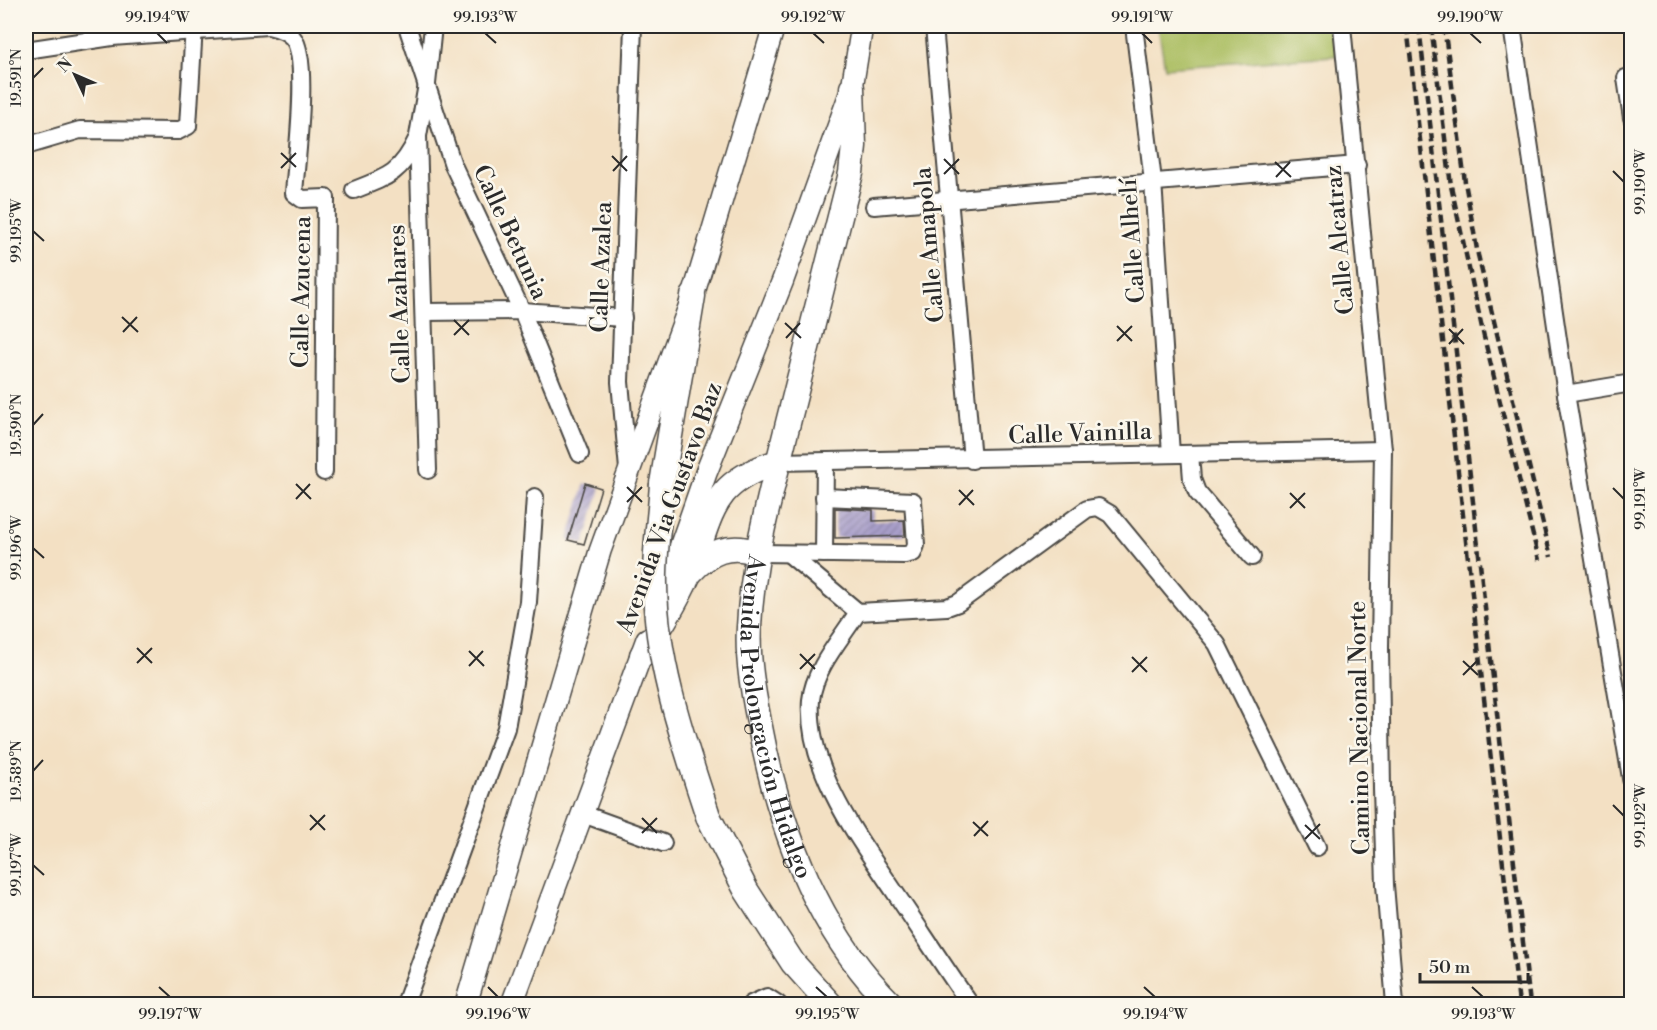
<svg xmlns="http://www.w3.org/2000/svg" width="1657" height="1030" font-family="'Libre Bodoni',serif">
<defs>
<pattern id="building-hatch" width="6" height="6" patternUnits="userSpaceOnUse" patternTransform="scale(1.5)"><rect width="6" height="6" fill="#a99fca"/><path d="M-1 1l2-2M0 6l6-6M5 7l2-2" fill="none" stroke="#8a82a4"/></pattern>
</defs>
<rect width="100%" height="100%" fill="#fbf7ec"/>
<filter id="ink" filterUnits="userSpaceOnUse"><feTurbulence type="fractalNoise" baseFrequency=".0167" numOctaves="2"/><feDisplacementMap in="SourceGraphic" scale="12" xChannelSelector="R" yChannelSelector="G"/><feConvolveMatrix kernelMatrix="1 2 1 2 8 2 1 2 1" color-interpolation-filters="sRGB"/></filter>
<filter id="wash" filterUnits="userSpaceOnUse"><feTurbulence type="fractalNoise" baseFrequency=".008" numOctaves="4" result="noise"/><feDisplacementMap in="SourceGraphic" scale="24" xChannelSelector="R" yChannelSelector="G"/><feGaussianBlur stdDeviation="1.35" result="paint"/><feColorMatrix in="noise" values="0 0 0 0 0 0 0 0 0 0 0 0 0 0 0 0 0 1.4 0 .05"/><feComposite in="paint" operator="in"/></filter>
<g filter="url(#wash)">
<rect width="100%" height="100%" fill="#f3e0c3"/>
<path fill="#aabd60" stroke="#6a7446" stroke-width="1.5" d="M1158,26H1342L1346,55L1165,68Z"/>
<g id="blocks">
<g fill="url(#building-hatch)">
<path d="M585,483L601,488L584,544L568,540Z"/>
<path d="M835,508L873,510V521L904,520L905,536L835,538Z"/>
</g>
</g>
</g>
<g filter="url(#ink)">
<use href="#blocks" fill-opacity="0" stroke="#494642" stroke-width="1.5"/>
<g fill="none" stroke-linecap="round" stroke-linejoin="round">
<defs>
<g id="minor">
<path d="M268,26C276,28 287,30 293,38C310,58 296,163 294,193L302,199L326,198L324,472"/>
<path d="M407,26L453,165L522,311L580,454"/>
<path d="M934,26L972,460"/>
<path d="M1134,26L1153,181L1171,454"/>
<path d="M1342,26L1383,450L1380,648L1382,789L1385,885L1395,1004"/>
<path d="M1512,26L1566,394L1632,784"/>
<path d="M26,50L112,37L267,26"/>
<path d="M1626,78L1632,118"/>
<path d="M26,146L80,130L178,131L188,126L194,26"/>
<path d="M354,190C388,177 401,173 417,139"/>
<path d="M874,206L1357,165"/>
<path d="M424,312L522,311L623,318"/>
<path d="M1566,394L1632,383"/>
<path d="M1190,454L1192,479L1197,492L1252,557"/>
<path d="M778,462L1383,450"/>
<path d="M628,469L620,382L633,26"/>
<path d="M428,470L418,136L427,84L433,26"/>
<path d="M759,553L905,555L913,553L916,545L913,501L824,497"/>
<path d="M789,554L858,612L947,607L958,603L1087,509L1098,507L1110,514L1217,644L1317,847"/>
<path d="M824,554L825,462"/>
<path d="M858,612C841,639 814,669 811,700C806,770 860,840 896,894C921,931 945,968 970,1004"/>
<path d="M583,814L663,843"/>
<path d="M405,1004L506,728L528,602L535,497"/>
<path d="M751,1004L767,997L778,1004"/>
<path d="M1631,1004L1632,1003"/>
</g>
<g id="major">
<path d="M658,610L706,473L783,280L852,88L862,26"/>
<path d="M466,1004L600,551L693,296L774,26"/>
<path d="M512,1004L647,639"/>
</g>
<g id="highway">
<path id="s1" d="M852,88L854,146L851,173C830,256 809,340 788,423C772,489 752,559 749,627C747,658 753,691 759,722C778,824 816,929 891,1004"/>
<path d="M662,484L693,296"/>
<path d="M690,573C710,551 729,543 759,553"/>
<path d="M642,655C660,629 676,603 689,574C713,515 708,483 778,462"/>
<path d="M708,816L746,890L793,963L830,1004"/>
</g>
</defs>
<use href="#minor" stroke="#494642" stroke-width="20"/>
<use href="#major" stroke="#494642" stroke-width="24"/>
<use href="#highway" stroke="#494642" stroke-width="27"/>
<use href="#minor" stroke="#fff" stroke-width="16"/>
<use href="#major" stroke="#fff" stroke-width="21"/>
<use href="#highway" stroke="#fff" stroke-width="24"/>
<g stroke="#2b2b2b" stroke-width="4.5" stroke-dasharray="9 4.5" stroke-linecap="butt">
<path d="M1407,26L1519,1004"/>
<path d="M1419,26L1530,1004"/>
<path d="M1431,26L1451,186L1484,337L1539,560"/>
<path d="M1444,26L1465,182L1478,255L1551,557"/>
</g>
<defs>
<path id="highway-bridge" d="M662,484C660,517 654,552 655,585C656,664 684,742 708,816"/>
</defs>
<use href="#highway-bridge" stroke="#494642" stroke-width="27" stroke-linecap="butt"/>
<use href="#highway-bridge" stroke="#fff" stroke-width="24"/>
</g>
</g>
<path fill="none" stroke="#2b2b2b" stroke-width="2" d="M157,33L167,43M485,33L496,43M813,33L824,43M1142,33L1152,43M1470,33L1481,43M33,78L43,68M281,153L296,167M612,156L627,171M944,159L959,174M1275,162L1291,177M281,168L296,153M613,171L627,156M1613,171L1624,182M944,174L959,159M1276,177L1290,162M33,231L44,241M122,317L138,332M454,320L469,335M785,323L801,338M1117,326L1132,341M1449,329L1464,344M123,332L137,317M454,335L469,320M786,338L800,323M1117,341L1132,326M1449,344L1463,329M33,425L43,414M296,484L311,499M627,487L642,502M1613,488L1624,499M959,490L974,505M1290,493L1305,508M296,499L310,484M627,502L642,487M959,505L973,490M1290,508L1305,493M33,548L44,558M137,648L152,663M469,651L484,666M800,654L815,669M1132,657L1147,672M1463,661L1478,675M137,663L152,648M469,666L483,651M800,669L815,654M1132,672L1147,657M1463,675L1478,660M33,771L43,760M1613,805L1624,816M310,815L325,830M642,818L657,833M973,822L988,836M1305,825L1320,839M310,830L325,815M642,833L657,818M974,836L988,821M1305,839L1320,824M33,865L44,875M159,987L170,997M488,987L498,997M816,987L827,997M1144,987L1155,997M1472,987L1483,997"/>
<g text-anchor="middle" stroke-width="5" stroke-linejoin="round" paint-order="stroke">
<g font-size="24" fill="#2b2b2b" stroke="#fbf7ec">
<text transform="translate(511 232) rotate(65)" y="8">Calle Betunia</text>
<text transform="translate(1339 240) rotate(-95)" y="8">Calle Alcatraz</text>
<text transform="translate(1132 241) rotate(-94)" y="8">Calle Alhelí</text>
<text transform="translate(929 245) rotate(-95)" y="8">Calle Amapola</text>
<text transform="translate(601 267) rotate(-88)" y="8">Calle Azalea</text>
<text transform="translate(301 292) rotate(-89)" y="8">Calle Azucena</text>
<text transform="translate(399 304) rotate(-92)" y="8">Calle Azahares</text>
<text transform="translate(1080 433) rotate(-2)" y="8">Calle Vainilla</text>
<text transform="translate(669 508) rotate(-70)" y="8">Avenida Via Gustavo Baz</text>
<text dy="8" stroke="none"><textPath href="#s1" startOffset="644">Avenida Prolongación Hidalgo</textPath></text>
<text transform="translate(1359 728) rotate(-91)" y="8">Camino Nacional Norte</text>
</g>
</g>
<rect width="1657" height="1030" fill="none" stroke="#fbf7ec" stroke-width="66"/>
<g transform="translate(75 75) rotate(314)" stroke="#fbf7ec" stroke-width="4.5" paint-order="stroke">
<path d="M0-4.5L10 22L0 15L-10 22Z" fill="#2b2b2b"/>
<text y="-9" font-size="16" font-weight="bold" text-anchor="middle" fill="#2b2b2b">N</text>
</g>
<path d="M1420 973v9h108v-9" fill="none" stroke="#2b2b2b" stroke-width="3"/>
<text x="1429" y="973" font-size="18" fill="#2b2b2b" stroke="#fbf7ec" stroke-width="4.5" paint-order="stroke">50 m</text>
<rect x="33" y="33" width="1591" height="964" fill="none" stroke="#2b2b2b" stroke-width="2"/>
<g font-size="15" text-anchor="middle" fill="#2b2b2b">
<text x="157" y="22">99.194°W</text>
<text x="485" y="22">99.193°W</text>
<text x="813" y="22">99.192°W</text>
<text x="1142" y="22">99.191°W</text>
<text x="1470" y="22">99.190°W</text>
<text transform="translate(16 78) rotate(-90)" y="5">19.591°N</text>
<text transform="translate(1640 182) rotate(-90)" y="5">99.190°W</text>
<text transform="translate(16 231) rotate(-90)" y="5">99.195°W</text>
<text transform="translate(16 425) rotate(-90)" y="5">19.590°N</text>
<text transform="translate(1640 499) rotate(-90)" y="5">99.191°W</text>
<text transform="translate(16 548) rotate(-90)" y="5">99.196°W</text>
<text transform="translate(16 771) rotate(-90)" y="5">19.589°N</text>
<text transform="translate(1640 816) rotate(-90)" y="5">99.192°W</text>
<text transform="translate(16 865) rotate(-90)" y="5">99.197°W</text>
<text x="170" y="1019">99.197°W</text>
<text x="498" y="1019">99.196°W</text>
<text x="827" y="1019">99.195°W</text>
<text x="1155" y="1019">99.194°W</text>
<text x="1483" y="1019">99.193°W</text>
</g>
</svg>
